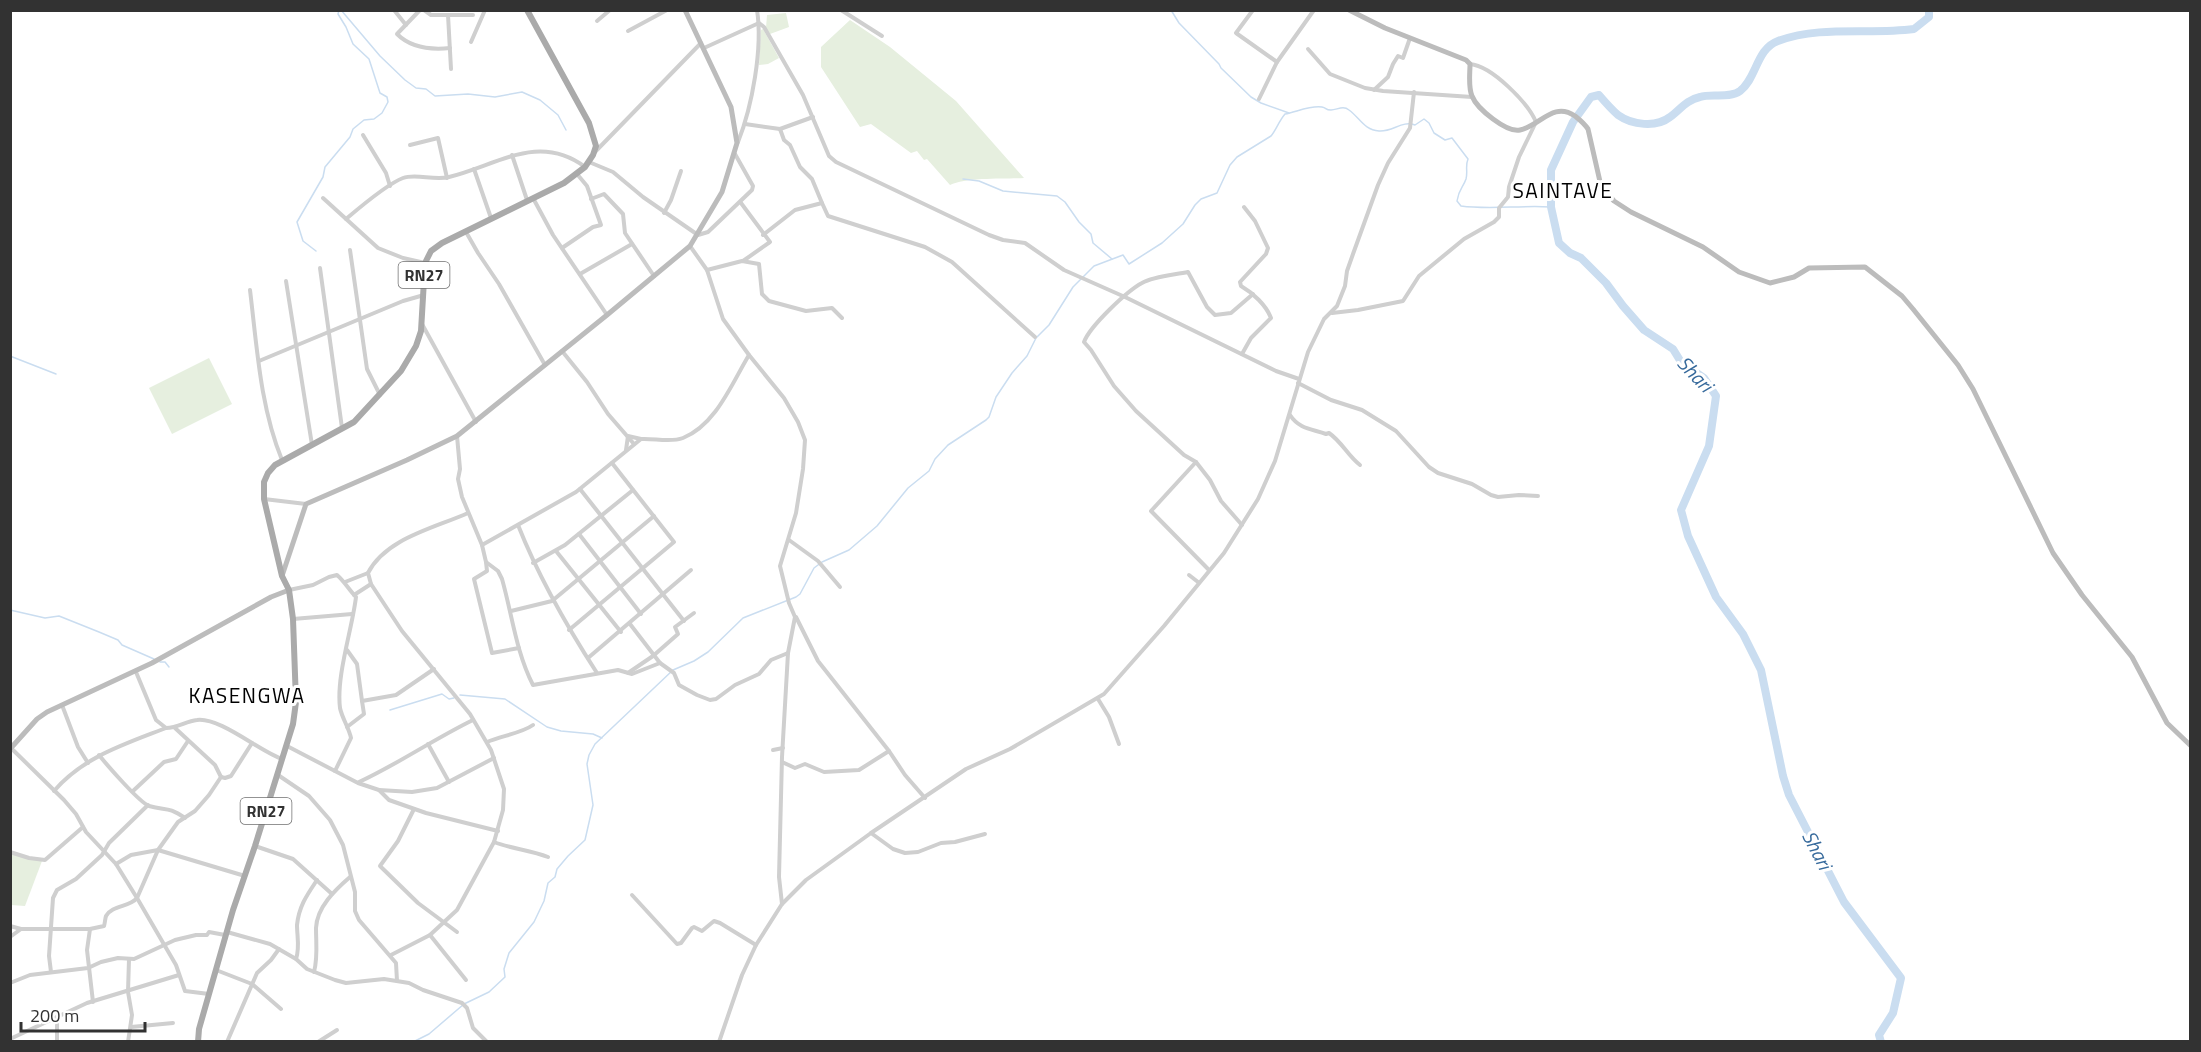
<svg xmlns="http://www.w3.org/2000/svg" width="2201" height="1052" font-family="'Titillium Web',sans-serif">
<rect width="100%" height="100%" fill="#fff"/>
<g fill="#e6efdf">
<path d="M786,13L789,27L770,34L766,28L767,15Z"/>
<path d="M850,20L890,47L956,101L1024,178C1004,179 966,177 950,185L927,159L924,160L917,151L911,153L871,124L860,127L821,67V47Z"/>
<path d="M763,29L779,58L768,64L759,65L761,30Z"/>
<path d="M209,358L232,404L172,434L149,388Z"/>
<path d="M10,852L42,861L25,906L11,905Z"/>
</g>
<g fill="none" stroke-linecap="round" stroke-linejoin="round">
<g stroke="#caddf0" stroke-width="1.5">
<path d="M341,10L380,56L405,80L416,88L426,89L435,96L468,94L495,97L522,92L540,100L558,115L566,130"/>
<path d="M1171,10L1179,23L1219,64L1221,68L1251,97L1261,103L1289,113"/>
<path d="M963,179L979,181L1003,191L1057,196L1065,202L1079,222L1091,234L1093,243L1112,259"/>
<path d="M316,251L303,241L297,222L323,177L325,167L350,137L353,129L364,120L374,119L382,113L388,102L387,97L380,93L369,59L353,44L346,27L338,14L339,10"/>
<path d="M10,356L56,374"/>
<path d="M10,610L45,618L59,616L99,632L118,640L122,645L154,659"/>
<path d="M160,662H165L169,667"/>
<path d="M460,695L505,699L547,727L561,731L593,734L602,738"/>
<path d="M390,710L442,694L449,699L454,698"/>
<path d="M413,1042L429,1034L464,1004L489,992L505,977L504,969L509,953L534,922L544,901L548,883L555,877L557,869L568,856L585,840L593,805L587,764L589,755L595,744L673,670L694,661L708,652L743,618L796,597L800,594L814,568L822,562L849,550L877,526L908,488L929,471L935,459L948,445L986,420L989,417L996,397L1012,373L1027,356L1036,338L1049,325L1073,287L1094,266L1123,255L1129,264L1162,243L1183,224L1195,205L1201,199L1217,193L1230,165L1237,157L1271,136C1276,130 1279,121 1285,114C1296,112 1311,105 1322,107C1327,108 1325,110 1331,110C1337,110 1343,105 1349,110C1360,118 1364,130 1379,131C1393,132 1402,120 1415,125L1424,119L1429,123L1434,133L1445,140L1452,138L1468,159C1465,166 1468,172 1466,179C1463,188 1459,188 1457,201L1461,206C1490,210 1520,205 1551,207"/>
</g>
<path stroke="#caddf0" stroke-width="8" d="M1881,1042L1879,1035L1893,1013L1901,978L1844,902L1789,795L1783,776L1761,670L1743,634L1716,597L1688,536L1681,510L1709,446L1716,396L1704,378L1681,362L1673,349L1644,330L1623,306L1606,283L1581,258L1570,253L1559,243L1551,207V170L1573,122L1591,97L1599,95C1605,102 1611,109 1618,115C1632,125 1656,128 1670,117C1680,110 1686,100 1700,97C1711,93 1729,99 1740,91C1757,78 1756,49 1778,41C1821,25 1869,35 1914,29L1929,17V10"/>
<g stroke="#cfcfcf" stroke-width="4">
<path d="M394,10L406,25"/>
<path d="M420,10L397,34C411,48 431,50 450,48"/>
<path d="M424,10L431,15H473"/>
<path d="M770,10H796"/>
<path d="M841,10L882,36"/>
<path d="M1253,10L1236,33L1277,62"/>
<path d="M448,15L451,69"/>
<path d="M597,21L610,10"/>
<path d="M628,31L667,10"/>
<path d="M471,42L485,10"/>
<path d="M704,48L759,23L764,27L803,95L829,156L836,162L989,235L1003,240L1025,243L1064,270L1125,297L1276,371L1299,379"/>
<path d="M1308,49L1330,74L1365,88L1383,91L1472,97"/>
<path d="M1374,90L1388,77L1393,64L1398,56L1403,58L1410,38"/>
<path d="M1259,99L1277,62L1314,10"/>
<path d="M745,124L780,129L813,117"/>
<path d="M363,135L386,173L390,186"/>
<path d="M738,142C752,107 763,48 757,10"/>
<path d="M410,145L438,138L447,178"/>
<path d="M593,154L701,43"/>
<path d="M512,155L527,200"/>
<path d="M589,162L613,172L643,197L698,235L708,232L752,190L753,186L735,154"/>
<path d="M474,169L491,218"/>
<path d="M323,198L378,248L403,258L425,263"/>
<path d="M533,198L553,235L607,315"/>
<path d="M591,199L604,194L623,214L625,233L654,276"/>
<path d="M741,203L770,242L743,261"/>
<path d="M822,203L828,216L925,247L952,262L1035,337"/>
<path d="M664,213L671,200L681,171"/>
<path d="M346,219C359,208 387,184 403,178C416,173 434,181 449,177C496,166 538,132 585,167"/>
<path d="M466,232L478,253L499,284L545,365"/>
<path d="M763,235L795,210L822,203L812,179L800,167L790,145L784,140L780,129"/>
<path d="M690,246L707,270L723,319L749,355L784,398L798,422L805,440L803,469L796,513L780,566L789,603L795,617L788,653L782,757L779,877L782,904"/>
<path d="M562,248L593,227L601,225L587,186L577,174"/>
<path d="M350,250L367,369L380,395"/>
<path d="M320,268L342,428"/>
<path d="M707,270L742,261L759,264L762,294L769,301L806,311L832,308L842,318"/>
<path d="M580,274L632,244"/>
<path d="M286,281L312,445"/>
<path d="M250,290C257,347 260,406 282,460"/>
<path d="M1332,313L1358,310L1403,301L1419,276L1464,239L1494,222L1499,217V208L1508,197L1509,187L1519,157L1536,122C1528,103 1492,66 1470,64"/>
<path d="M422,324L476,422"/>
<path d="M562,351L587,382L608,414L634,444"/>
<path d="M1242,354L1251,338L1271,318C1266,305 1253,293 1241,286L1240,282L1266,254L1268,248L1255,221L1244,207"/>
<path d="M259,361L403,301L424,295"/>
<path d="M1298,383L1331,400L1362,410L1396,431L1429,467L1438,473L1472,484L1491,495L1498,497L1519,495L1538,496"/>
<path d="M1290,415C1299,429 1312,429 1326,434L1329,433C1342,442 1348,456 1360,465"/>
<path d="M457,436L460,469L458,479L462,497L482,545L486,562L498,571L502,579C512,614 516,652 533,685L618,670L632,674L660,663L674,673L679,685L697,695L710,700L716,699L735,685L759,674L771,660L788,653"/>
<path d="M626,450L628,436L641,439"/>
<path d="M1196,462L1151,511L1209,570"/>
<path d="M580,489L684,621"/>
<path d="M264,499L306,504"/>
<path d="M518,525C539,578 566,625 597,673"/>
<path d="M1242,525L1221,501L1210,480L1196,462L1184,455L1136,411L1114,386L1091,350L1084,342C1090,326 1127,291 1142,283C1154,276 1174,275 1188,272L1207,307L1215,315L1231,313L1253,294"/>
<path d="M579,534L641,614"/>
<path d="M789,540L818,561L840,587"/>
<path d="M482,545L576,492L641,439C654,438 670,443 683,438C716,425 732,383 749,355"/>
<path d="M556,551L621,632"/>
<path d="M486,562L487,571L474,579L492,653L519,648"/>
<path d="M533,563L565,545L633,490"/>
<path d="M1189,575L1198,582"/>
<path d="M345,582L368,573"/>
<path d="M289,590L313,585L329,577L337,575C345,582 349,590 356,597C352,630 336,676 340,708C342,718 349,728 351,738L335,771"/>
<path d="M354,595L371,584"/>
<path d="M511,611L552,601L654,516"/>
<path d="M796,617L818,661L889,751L905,775L925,798"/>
<path d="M293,619L352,614"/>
<path d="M630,624L660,663"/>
<path d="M569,630L674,542L612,463"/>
<path d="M347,650L357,664L362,701"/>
<path d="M588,658L691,570"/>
<path d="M136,672L156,720L166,728"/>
<path d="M628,673L653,656L678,634L675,627L694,613"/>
<path d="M1098,699L1109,717L1119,744"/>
<path d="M62,705L78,747L88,763"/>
<path d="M347,727L364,714L362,701L396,695L434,669"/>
<path d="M175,728L215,765L221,777"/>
<path d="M487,742C501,736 522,733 533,725"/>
<path d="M428,744L449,782"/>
<path d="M287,746L358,783L379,790L389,800L426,813L498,831"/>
<path d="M11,748L64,800L76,814L86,832L116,864L137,898L176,965L185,991L209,994"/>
<path d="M773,750L783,748"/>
<path d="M99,755C107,765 139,802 149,806C167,811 167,806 185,818"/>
<path d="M782,762L795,768L805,764L824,772L859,770L889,751"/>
<path d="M278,775L309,796L330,820L343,845L355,892V911L359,920L396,963L397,981"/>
<path d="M221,777L225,778L231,776L252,743"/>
<path d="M359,782C398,764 434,739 473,720"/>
<path d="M379,790L412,792L437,788L494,758"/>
<path d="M54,791C83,757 125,744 166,728C178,728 186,721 197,720C220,717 259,751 282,759"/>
<path d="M133,791L164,762L176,759L188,741"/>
<path d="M414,809L398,841L380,866L418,903L457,932"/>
<path d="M871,833L893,849L905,853L918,852L941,843L955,842L985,834"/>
<path d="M494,842C512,849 530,850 548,857"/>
<path d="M255,846L293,859L332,894"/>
<path d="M10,852L29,858L45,860L83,827"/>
<path d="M116,864L131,855L158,850L245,876"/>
<path d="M632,895L677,944L681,943L692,928L694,927L702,931L714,921L720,923L756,945"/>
<path d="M10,926L21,929H90L104,926C105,923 105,919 106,916C112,905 130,907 137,898L158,850L178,822L195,811L209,795L221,777"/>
<path d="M90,929L87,950L93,1002"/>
<path d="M227,932L270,944L296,959L307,969L335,980L346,983L384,979L409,983L423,990L462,1003L467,1008L473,1028L487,1042"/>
<path d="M430,935L466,980"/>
<path d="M10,937L21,929"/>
<path d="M391,955L430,935L457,910L494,842L503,810L504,789L491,750L470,714L402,631L371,584L368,573C386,538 435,528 468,513"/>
<path d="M296,959C300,948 297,936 297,925C299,906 307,895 317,880"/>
<path d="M216,970L252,984L281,1009"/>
<path d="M51,972L49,956L53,898L57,890L76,879L102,855L109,843L148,805"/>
<path d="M314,972C318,957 316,944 316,928C317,907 335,890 350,877"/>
<path d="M10,983L30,975L88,968L101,962L118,958L134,959L175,940L196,935H207L209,932L225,935"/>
<path d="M131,1027L173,1023"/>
<path d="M10,1039L87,1003L179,975"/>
<path d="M57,1042V1017"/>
<path d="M128,1042L132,1015L128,992L129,959"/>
<path d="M227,1042L257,973L271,960L279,949"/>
<path d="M318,1042L337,1030"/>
<path d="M719,1042L742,975L756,945L782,904L806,880L871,833L966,769L1010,749L1104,694L1164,626L1224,553L1258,499L1275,461L1308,352L1324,319L1337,306L1345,286L1347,271L1353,254L1378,185L1388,163L1410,128L1414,92"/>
</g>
<g stroke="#bcbcbc" stroke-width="5">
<path d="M1349,10L1385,28L1466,60L1470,64C1470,74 1468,87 1472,96C1477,109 1507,133 1520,130C1540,126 1553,101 1575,116C1580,120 1584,123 1588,129L1601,186L1614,201L1631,212L1703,247L1739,272L1770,283L1794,277L1809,268L1865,267L1902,296L1913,309L1958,365L1973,389L2053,553L2082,595L2132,657L2167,723L2190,745"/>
<path d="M282,576L306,504L407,460L457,436L607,315L690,246L722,192L737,143L731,107L685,10"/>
<path d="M10,749L37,719L47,712L152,663L271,597L289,590"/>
</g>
<path stroke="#aaa" stroke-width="6" d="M198,1042L199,1029L233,910L255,846L293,724L296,702L293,619L289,590L282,576L264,499V482L268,473L275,465L354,422L401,371L416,346L421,331L425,263L431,251L442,243L564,183L585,167L593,155L596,146L589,123L527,10"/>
</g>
<g text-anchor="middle" stroke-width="6" stroke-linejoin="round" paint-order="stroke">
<g fill="#fff" stroke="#707070" stroke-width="1.5">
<rect x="398.5" y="262" width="51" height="26" rx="4.5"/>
<rect x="240.5" y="798" width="51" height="26" rx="4.5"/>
</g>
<g font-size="16" font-weight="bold" fill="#323232">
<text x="424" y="281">RN27</text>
<text x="266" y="817">RN27</text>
</g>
<g font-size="20" font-style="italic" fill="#376a9c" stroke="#fff">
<text transform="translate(1695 374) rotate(46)" y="7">Shari</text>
<text transform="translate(1817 850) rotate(63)" y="7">Shari</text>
</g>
<g font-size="21" letter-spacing="1.5" fill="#000" stroke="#fff">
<text x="1563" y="198">SAINTAVE</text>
<text x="247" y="703">KASENGWA</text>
</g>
</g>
<rect width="2201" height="1052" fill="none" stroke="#323232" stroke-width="24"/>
<path d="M21 1022v9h124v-9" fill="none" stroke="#323232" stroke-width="3"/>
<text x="30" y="1022" font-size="18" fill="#323232" stroke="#ffffff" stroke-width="4.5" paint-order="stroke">200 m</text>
</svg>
